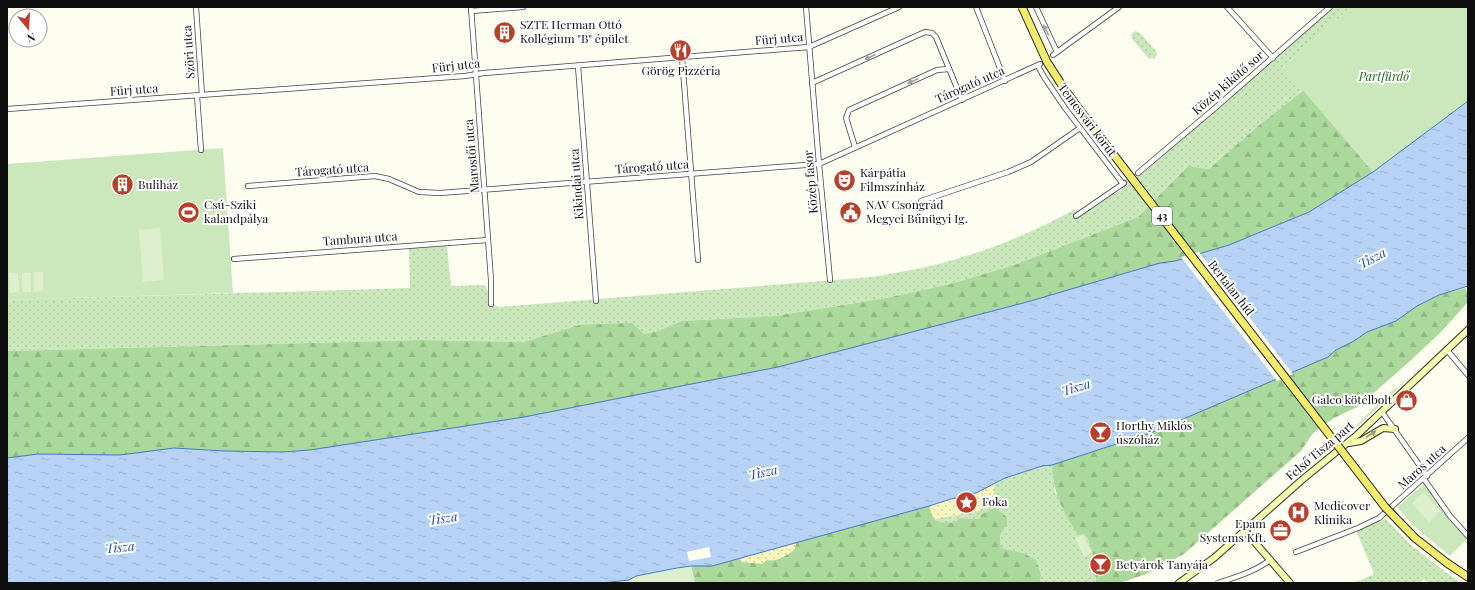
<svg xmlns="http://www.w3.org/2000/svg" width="1475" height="590" font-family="'Playfair Display',serif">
<defs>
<pattern id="grass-dots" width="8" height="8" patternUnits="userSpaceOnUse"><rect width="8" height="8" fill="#cae8bb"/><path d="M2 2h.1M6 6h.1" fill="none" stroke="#acc6a0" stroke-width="1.8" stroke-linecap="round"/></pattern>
<pattern id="forest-firs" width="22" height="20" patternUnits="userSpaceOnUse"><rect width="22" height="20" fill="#abd89b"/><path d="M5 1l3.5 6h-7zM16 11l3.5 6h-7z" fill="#92b884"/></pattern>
<pattern id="sand-dots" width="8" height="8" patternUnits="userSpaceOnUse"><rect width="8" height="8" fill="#f8f6be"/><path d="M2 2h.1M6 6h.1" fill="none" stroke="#d3d2a2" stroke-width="1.8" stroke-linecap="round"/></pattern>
<pattern id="water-ripples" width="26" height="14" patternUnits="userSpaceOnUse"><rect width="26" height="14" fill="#b7d2f4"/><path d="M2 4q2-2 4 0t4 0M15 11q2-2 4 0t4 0" fill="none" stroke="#9cb3d0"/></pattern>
</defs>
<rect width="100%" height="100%" fill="#fefef0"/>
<g fill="url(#grass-dots)">
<path d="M1334,7H1351L1283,67L1304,90L1258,126L1209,169L1188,166L1138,217L1014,265L950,284L886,298L775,316L682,321L658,331L644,334L579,325L524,342L421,340L7,351V300L410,288L409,248L447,246L451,286L485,285L494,305L499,307L872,277C899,272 927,268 953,260C995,248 1035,231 1074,210L1084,213L1119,191L1144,172Z"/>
<path d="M1135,31L1140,33L1156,51L1157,55L1155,58L1149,59L1133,40L1131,35Z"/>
<path d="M1404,381L1405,382L1354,430L1353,428L1361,421V420L1395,388L1396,389Z"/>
<path d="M1052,465L1055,492L1088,539L1093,555L1103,551L1109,567L1095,573L1096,583H1040L1041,575L1023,553L1001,548L1000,535L979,519L960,518L954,523H938L934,519L929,506L994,485L1005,478L1042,466Z"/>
<path d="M1386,519L1410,544L1444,571L1462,583H1428L1424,579L1420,583H1357L1356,582L1374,574L1356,530Z"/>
</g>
<g fill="url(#forest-firs)">
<path d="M1304,90L1373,172L1309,212L1229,245L1175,261L1160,263L1027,302L778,367L524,417L310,450L282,452L225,451L200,449L120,455L38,454L7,458V351L421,340L524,342L579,325L632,323L644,334L658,331L682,321L775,316L886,298L950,284L1014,265L1138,217L1188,166L1209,169L1258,126Z"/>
<path d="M1465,288L1468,294V302L1441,332L1410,361L1359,406L1334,418L1313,433L1301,451L1184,554L1146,574L1120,583H1096L1095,573L1109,567L1103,552L1093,555L1088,539L1084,534L1078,535C1063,511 1053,494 1052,465L1153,432L1328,357L1336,350L1354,341L1367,332L1396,321L1417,306L1439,295Z"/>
<path d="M929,506L934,519L938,522L954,523L960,518L979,519L982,514L995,508L1006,516L1007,524L1000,535L1001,548L1023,553L1036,560L1041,575L1040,583H695L691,566H712Z"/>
</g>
<g fill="url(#sand-dots)">
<path d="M994,485L993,497L989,506L975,512L934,519L929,506C951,498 973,494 994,485Z"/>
<path d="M796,543L795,549C787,556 776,562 767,560L762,564L742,562L739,558Z"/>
</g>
<g fill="#cae8bb">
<path d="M1351,7H1468V101L1373,172L1283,67Z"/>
<path d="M223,148L233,293L7,300V164Z"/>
<path d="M1425,483L1452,523L1468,538L1450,556L1414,526L1397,507Z"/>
</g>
<g fill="#ddefcc">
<path d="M160,228L164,280L143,282L139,230Z"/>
<path d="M34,272H43V291L34,292Z"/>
<path d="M9,273H18L19,292L10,293Z"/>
<rect x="22" y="273" width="9" height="19"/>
<path d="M1424,492L1440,511L1429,522L1412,503Z"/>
<path d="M1083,535L1092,553L1084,557L1075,538Z"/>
<path d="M691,566L695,583H601L629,580L636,576Z"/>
</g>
<path fill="url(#water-ripples)" stroke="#4079c8" d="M1468,101V286L1439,295L1417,306L1396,321L1367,332L1354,341L1336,350L1328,357L1153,432L1052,465L1042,466L1005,478L976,493L951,499L929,506L712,566H691L677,568L636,576L629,580L601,583H7V458L38,454L120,455L174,448L225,451L282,452L310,450L524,417L778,367L1027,302L1160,263L1175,261L1229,245L1309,212L1373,172Z"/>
<g fill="#fefef0">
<path d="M1199,252L1293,374L1277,381L1181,257Z"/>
<path d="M709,547L711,557L689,561L687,552Z"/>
</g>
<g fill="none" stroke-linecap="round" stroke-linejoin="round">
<path stroke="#dadace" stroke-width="4.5" stroke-dasharray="4.5 2" stroke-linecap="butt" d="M1125,183L1138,173"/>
<defs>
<g id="street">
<path d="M196,7L202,95"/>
<path d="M471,7L491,280V304"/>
<path d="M806,7L819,164L830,280"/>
<path d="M976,7L1005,81"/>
<path d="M1036,7L1057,52"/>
<path d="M1227,7L1273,58"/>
<path d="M471,11L523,7"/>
<path d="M1053,55L1119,7"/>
<path d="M682,57L698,260"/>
<path d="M578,66L596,301"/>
<path d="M1038,66L1044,77L1065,108L1123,184"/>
<path d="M812,83L925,32L932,33L936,37L962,100"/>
<path d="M197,96L201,150"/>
<path d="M7,109L465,76L484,73L809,47L899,7"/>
<path d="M855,147L846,118L849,110L937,70L949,69"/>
<path d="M1138,173L1215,108L1330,7"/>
<path d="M248,186L375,176L389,179L419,192L440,193L819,164L1040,64"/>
<path d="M921,201L1008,172L1031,162L1080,128"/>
<path d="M1076,216L1124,183"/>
<path d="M234,259L488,240"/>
<path d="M1447,350L1468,375"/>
<path d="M1382,412L1427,476"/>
<path d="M1424,479L1450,516L1468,536"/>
<path d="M1296,552L1358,528L1379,518L1468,438"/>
<path d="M1218,583C1236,577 1254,572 1270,560"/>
</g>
<g id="secondary">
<path d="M1349,443L1361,441L1383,428L1395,429"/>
<path d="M1245,531L1290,583"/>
<path d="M1179,583L1214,558L1303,479L1357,435L1468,330"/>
</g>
<path id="primary" d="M1447,563L1468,577"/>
</defs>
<use href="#street" stroke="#414141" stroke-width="6"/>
<use href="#secondary" stroke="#303030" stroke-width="8"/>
<use href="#primary" stroke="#1f1f1f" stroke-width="9"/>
<use href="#street" stroke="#fff" stroke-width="4.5"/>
<use href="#secondary" stroke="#f6fcae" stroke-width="6"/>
<use href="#primary" stroke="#f3eb6b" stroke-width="7"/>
<defs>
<path id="primary-bridge" d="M1022,7L1047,62L1065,90L1090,124L1385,507L1415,538L1447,563"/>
</defs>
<use href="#primary-bridge" stroke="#1f1f1f" stroke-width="9" stroke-linecap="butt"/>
<use href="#primary-bridge" stroke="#f3eb6b" stroke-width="7"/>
</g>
<defs><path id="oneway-solid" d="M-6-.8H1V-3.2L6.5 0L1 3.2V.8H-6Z"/></defs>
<g fill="#9f9f9f">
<use href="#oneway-solid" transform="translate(1046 30) rotate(-117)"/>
<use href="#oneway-solid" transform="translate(870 57) rotate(156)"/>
<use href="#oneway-solid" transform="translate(913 81) rotate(156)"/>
</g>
<use fill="#999d6e" href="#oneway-solid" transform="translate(1371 434) rotate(-33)"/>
<defs>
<symbol id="building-disc" viewBox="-11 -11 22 22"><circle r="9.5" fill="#b93f2b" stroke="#fff"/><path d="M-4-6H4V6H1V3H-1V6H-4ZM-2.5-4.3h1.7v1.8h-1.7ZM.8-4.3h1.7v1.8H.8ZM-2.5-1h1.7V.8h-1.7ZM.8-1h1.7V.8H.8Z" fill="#fff"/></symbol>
<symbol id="restaurant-disc" viewBox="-11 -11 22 22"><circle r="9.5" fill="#b93f2b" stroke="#fff"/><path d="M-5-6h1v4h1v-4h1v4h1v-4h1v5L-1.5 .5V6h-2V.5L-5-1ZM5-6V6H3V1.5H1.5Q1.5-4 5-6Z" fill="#fff"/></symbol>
<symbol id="theatre-disc" viewBox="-11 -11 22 22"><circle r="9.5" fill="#b93f2b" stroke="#fff"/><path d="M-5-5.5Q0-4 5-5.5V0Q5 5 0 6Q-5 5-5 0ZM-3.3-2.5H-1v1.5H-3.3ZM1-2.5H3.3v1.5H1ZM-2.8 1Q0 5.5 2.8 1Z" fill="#fff"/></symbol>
<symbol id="stadium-disc" viewBox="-11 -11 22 22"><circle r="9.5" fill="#b93f2b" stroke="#fff"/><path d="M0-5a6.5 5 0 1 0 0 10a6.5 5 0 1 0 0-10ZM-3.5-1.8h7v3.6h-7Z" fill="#fff"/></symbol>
<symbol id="civic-disc" viewBox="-11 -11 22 22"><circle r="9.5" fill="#b93f2b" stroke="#fff"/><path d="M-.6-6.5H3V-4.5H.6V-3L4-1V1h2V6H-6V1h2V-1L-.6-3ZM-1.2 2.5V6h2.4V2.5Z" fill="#fff"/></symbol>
<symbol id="shop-disc" viewBox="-11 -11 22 22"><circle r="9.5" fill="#b93f2b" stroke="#fff"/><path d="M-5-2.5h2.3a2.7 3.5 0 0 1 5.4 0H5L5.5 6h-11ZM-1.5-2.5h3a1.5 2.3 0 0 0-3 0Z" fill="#fff"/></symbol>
<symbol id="bar-disc" viewBox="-11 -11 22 22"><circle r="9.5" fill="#b93f2b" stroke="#fff"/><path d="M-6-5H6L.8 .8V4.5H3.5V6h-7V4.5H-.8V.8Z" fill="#fff"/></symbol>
<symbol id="sight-disc" viewBox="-11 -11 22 22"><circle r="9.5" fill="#b93f2b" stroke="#fff"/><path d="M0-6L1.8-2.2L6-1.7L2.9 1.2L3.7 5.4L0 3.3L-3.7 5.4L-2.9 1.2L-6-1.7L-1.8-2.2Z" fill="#fff"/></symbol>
<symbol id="hospital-disc" viewBox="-11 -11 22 22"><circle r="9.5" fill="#b93f2b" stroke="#fff"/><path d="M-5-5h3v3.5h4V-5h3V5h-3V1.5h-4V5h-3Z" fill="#fff"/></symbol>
<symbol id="office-disc" viewBox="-11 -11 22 22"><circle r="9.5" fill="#b93f2b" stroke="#fff"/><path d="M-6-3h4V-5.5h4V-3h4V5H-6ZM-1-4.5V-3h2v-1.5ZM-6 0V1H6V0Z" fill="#fff"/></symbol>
</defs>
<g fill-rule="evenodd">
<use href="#building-disc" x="492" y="20" width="25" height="25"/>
<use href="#restaurant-disc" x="668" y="38" width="25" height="25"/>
<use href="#theatre-disc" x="832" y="168" width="25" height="25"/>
<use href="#building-disc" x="110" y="172" width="25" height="25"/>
<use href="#stadium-disc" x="176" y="200" width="25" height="25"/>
<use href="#civic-disc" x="838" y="200" width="25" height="25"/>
<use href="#shop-disc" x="1394" y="388" width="25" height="25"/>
<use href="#bar-disc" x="1088" y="420" width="25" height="25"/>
<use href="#sight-disc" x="954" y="490" width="25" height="25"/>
<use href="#hospital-disc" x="1286" y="500" width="25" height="25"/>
<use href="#office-disc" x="1268" y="518" width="25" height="25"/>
<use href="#bar-disc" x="1088" y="552" width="25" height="25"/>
</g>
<g text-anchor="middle" stroke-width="4" stroke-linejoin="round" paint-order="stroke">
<rect fill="#fff" stroke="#565656" stroke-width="1" x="1152" y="207" width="20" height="18" rx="3"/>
<g font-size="11" font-weight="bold" fill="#0e0e0e">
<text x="1162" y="220">43</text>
</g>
<g font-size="12" fill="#0e0e0e" stroke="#fff" text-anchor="start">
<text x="520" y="29">SZTE Herman Ottó<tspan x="520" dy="14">Kollégium "B" épület</tspan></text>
<text x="681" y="75" text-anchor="middle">Görög Pizzéria</text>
<text x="860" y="177">Kárpátia<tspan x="860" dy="14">Filmszínház</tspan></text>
<text x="138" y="189">Buliház</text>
<text x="204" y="209">Csú-Sziki<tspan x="204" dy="14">kalandpálya</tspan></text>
<text x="866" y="209">NAV Csongrád<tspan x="866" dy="14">Megyei Bűnügyi Ig.</tspan></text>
<text x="1392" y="404" text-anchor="end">Galco kötélbolt</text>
<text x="1116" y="430">Horthy Miklós<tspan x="1116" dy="14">úszóház</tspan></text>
<text x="982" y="506">Foka</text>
<text x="1314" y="510">Medicover<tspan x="1314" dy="14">Klinika</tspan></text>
<text x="1266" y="528" text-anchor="end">Epam<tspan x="1266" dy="14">Systems Kft.</tspan></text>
<text x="1116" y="569">Betyárok Tanyája</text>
</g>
<g font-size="12" fill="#0e0e0e" stroke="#fff">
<text transform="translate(779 39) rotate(-5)" y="4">Fürj utca</text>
<text transform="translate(189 52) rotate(-94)" y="4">Szöri utca</text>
<text transform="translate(456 66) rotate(-6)" y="4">Fürj utca</text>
<text transform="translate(1228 83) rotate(-41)" y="4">Közép kikötő sor</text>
<text transform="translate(970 85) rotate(-24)" y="4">Tárogató utca</text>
<text transform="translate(134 90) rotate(-4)" y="4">Fürj utca</text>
<text transform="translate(1087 120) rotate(53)" y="4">Temesvári körút</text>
<text transform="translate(472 156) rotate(-95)" y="4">Marostői utca</text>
<text transform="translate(652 167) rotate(-4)" y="4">Tárogató utca</text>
<text transform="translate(332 170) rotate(-4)" y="4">Tárogató utca</text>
<text transform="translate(811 182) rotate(-95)" y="4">Közép fasor</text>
<text transform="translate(577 184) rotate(-94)" y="4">Kikindai utca</text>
<text transform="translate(360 239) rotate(-4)" y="4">Tambura utca</text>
<text transform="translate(1231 288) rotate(52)" y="4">Bertalan híd</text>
<text transform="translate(1320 451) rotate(-40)" y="4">Felső Tisza part</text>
<text transform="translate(1422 467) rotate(-42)" y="4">Maros utca</text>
</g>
<g font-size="12" font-style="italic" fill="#226421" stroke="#fff">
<text x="1384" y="81">Partfürdő</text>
</g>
<g font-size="13" font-style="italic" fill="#1c4c9c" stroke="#fff">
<text transform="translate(1372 258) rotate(-28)" y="5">Tisza</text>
<text transform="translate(1076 387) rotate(-17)" y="5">Tisza</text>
<text transform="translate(763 472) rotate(-12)" y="5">Tisza</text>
<text transform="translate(443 518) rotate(-8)" y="5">Tisza</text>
<text transform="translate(120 547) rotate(-5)" y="5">Tisza</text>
</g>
</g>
<rect width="1475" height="590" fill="none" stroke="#0e0e0e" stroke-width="16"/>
<g transform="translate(28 28) rotate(162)"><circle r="19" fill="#ffffff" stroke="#9f9f9f"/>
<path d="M0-3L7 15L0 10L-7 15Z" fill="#b93f2b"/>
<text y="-6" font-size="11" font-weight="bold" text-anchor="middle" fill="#0e0e0e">N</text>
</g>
</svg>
